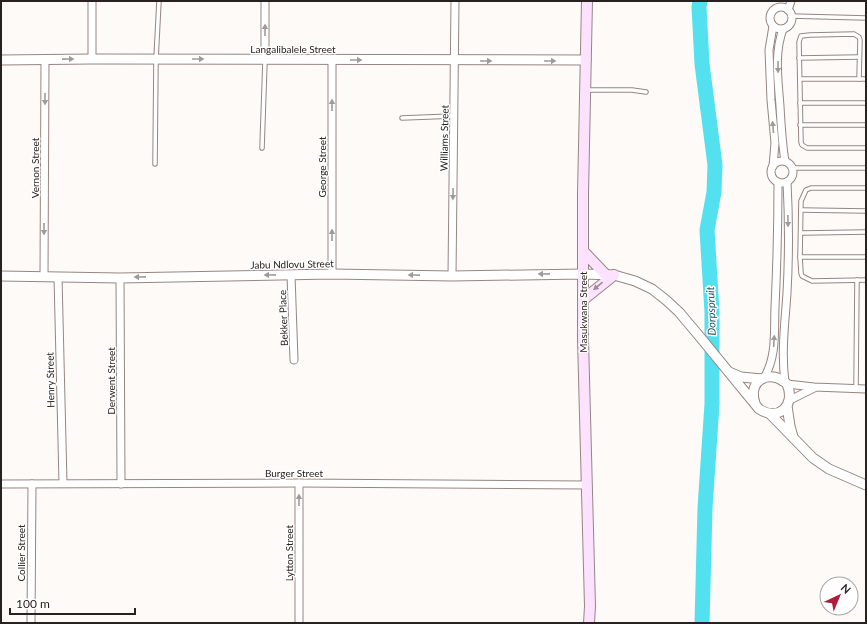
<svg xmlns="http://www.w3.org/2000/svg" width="867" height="624" font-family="Lato,sans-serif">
<rect width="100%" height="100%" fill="#fdfaf8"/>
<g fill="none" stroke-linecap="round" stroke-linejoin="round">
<path stroke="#53e0ef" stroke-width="15" d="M700,1L699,7L702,64L715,165L714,192L707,230L712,312V404L705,508L702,623"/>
<defs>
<g id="service">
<path d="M791,16L866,18"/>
<path d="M799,58L859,57"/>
<path d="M800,79H866"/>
<path d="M859,79L860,40L859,37L854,34L810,35L801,36L799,42L801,142L802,145L807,148H866"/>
<path d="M587,90H632L646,92"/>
<path d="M800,103H866"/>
<path d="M402,118L454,116"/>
<path d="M800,125H866"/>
<path d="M262,148L265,61"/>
<path d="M155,164L156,59L159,1"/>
<path d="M793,168H866"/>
<path d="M866,188H811L806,190L801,201L800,257L801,273L802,276L812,281L866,280"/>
<path d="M801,210L866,211"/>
<path d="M802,233L866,232"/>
<path d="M800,257H866"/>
<path d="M856,388L857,280"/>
</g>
<g id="minor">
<path d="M92,1V59"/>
<path d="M265,1V60"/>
<circle cx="781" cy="18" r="11"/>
<path d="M788,10L791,1"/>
<path d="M783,29C774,53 778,80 780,106C781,124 782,143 785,161"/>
<circle cx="782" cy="172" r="11"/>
<path d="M773,166L775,143L771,100L769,50L773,26"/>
<path d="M332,274V60"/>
<path d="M291,275L294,360"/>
<path d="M452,276L455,1"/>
<path d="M44,277L45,60"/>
<path d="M58,277L63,483"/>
<path d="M120,278L121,484"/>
<path d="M764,378C777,356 774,331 775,307C777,265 778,223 778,182"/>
<path d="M785,382C781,352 785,323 787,293C789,256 789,219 787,182"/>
<path d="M787,384L814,387L866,389"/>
<path d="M790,400L814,388"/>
<path d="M299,483V623"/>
<path d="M1,484L299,483L586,485"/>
<path d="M31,623L32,484"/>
</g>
<g id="tertiary">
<path d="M1,60L92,59L586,60"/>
<path d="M1,276L120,278L332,274L452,276L583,274L614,275L635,281L652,289L666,300L679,312L700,337L759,409C779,422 796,405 787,384C770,368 747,380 755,403"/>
<path d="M729,372L741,377L762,379"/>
<path d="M787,406L790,426L793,437"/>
<path d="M770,414L813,458L829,469L866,485"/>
</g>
<g id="secondary">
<path d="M587,1L583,194V339L590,606L589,623"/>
<path d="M584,252L605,274"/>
<path d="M584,299L614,275"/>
</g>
</defs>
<use href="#service" stroke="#968681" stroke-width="5.5"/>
<use href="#minor" stroke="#968681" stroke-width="9"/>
<use href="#tertiary" stroke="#968681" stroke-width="11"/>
<use href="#secondary" stroke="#968681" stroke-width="12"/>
<use href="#service" stroke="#fff" stroke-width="3.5"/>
<use href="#minor" stroke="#fff" stroke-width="7"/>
<use href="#tertiary" stroke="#fff" stroke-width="9"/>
<use href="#secondary" stroke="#fde2ff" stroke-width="10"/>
</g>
<defs><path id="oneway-solid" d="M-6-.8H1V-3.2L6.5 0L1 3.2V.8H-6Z"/></defs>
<g fill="#9e9b9a">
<use href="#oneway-solid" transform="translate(265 30) rotate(-90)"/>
<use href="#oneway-solid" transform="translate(68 59) rotate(-1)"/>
<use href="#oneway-solid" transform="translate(198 59)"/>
<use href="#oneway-solid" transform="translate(356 60)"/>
<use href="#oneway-solid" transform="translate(486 61)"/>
<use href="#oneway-solid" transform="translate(550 61)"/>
<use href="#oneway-solid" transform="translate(778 67) rotate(90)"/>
<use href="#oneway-solid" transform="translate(45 99) rotate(90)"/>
<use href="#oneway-solid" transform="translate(332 105) rotate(-90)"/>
<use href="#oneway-solid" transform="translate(773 127) rotate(-95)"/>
<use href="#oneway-solid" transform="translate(453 194) rotate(91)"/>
<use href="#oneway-solid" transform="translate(788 221) rotate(89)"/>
<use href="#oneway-solid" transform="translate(44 229) rotate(90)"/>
<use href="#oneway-solid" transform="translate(332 235) rotate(-90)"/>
<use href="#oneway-solid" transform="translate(544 274) rotate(179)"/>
<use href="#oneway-solid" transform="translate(270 275) rotate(179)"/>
<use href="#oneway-solid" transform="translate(414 275) rotate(-179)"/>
<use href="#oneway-solid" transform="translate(140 277) rotate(179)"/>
<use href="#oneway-solid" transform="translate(774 341) rotate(-87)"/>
<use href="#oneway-solid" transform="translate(299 500) rotate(-90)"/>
</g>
<use fill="#9d8b9a" href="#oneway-solid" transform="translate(598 286) rotate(140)"/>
<g text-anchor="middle" stroke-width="3" stroke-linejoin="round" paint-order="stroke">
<g font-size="10" fill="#28211f" stroke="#fff">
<text x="293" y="53">Langalibalele Street</text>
<text transform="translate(444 138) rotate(-89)" y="4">Williams Street</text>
<text transform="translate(322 167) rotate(-90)" y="4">George Street</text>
<text transform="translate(35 168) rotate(-90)" y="4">Vernon Street</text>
<text transform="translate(292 264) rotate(-1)" y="4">Jabu Ndlovu Street</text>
<text transform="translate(583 312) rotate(-90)" y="4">Masukwana Street</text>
<text transform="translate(283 318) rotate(-92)" y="4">Bekker Place</text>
<text transform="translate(50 380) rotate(-91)" y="4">Henry Street</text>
<text transform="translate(111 381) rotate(-90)" y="4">Derwent Street</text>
<text x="294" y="477">Burger Street</text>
<text transform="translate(21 553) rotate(-90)" y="4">Collier Street</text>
<text transform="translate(289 553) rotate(-90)" y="4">Lytton Street</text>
</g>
<g font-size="11" font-style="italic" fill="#1b565c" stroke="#fff">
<text transform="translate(711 311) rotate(-92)" y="4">Dorpspruit</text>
</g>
</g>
<rect width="867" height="624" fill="none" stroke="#28211f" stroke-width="4"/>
<g transform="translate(839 596) rotate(44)"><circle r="19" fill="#ffffff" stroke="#a9a6a5"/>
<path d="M0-3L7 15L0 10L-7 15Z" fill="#b01c3a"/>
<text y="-6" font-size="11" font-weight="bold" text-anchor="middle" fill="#28211f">N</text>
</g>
<path d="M10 608v6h125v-6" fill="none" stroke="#28211f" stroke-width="2"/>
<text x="16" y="608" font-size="12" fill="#28211f" stroke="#ffffff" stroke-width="3" paint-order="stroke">100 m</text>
</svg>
